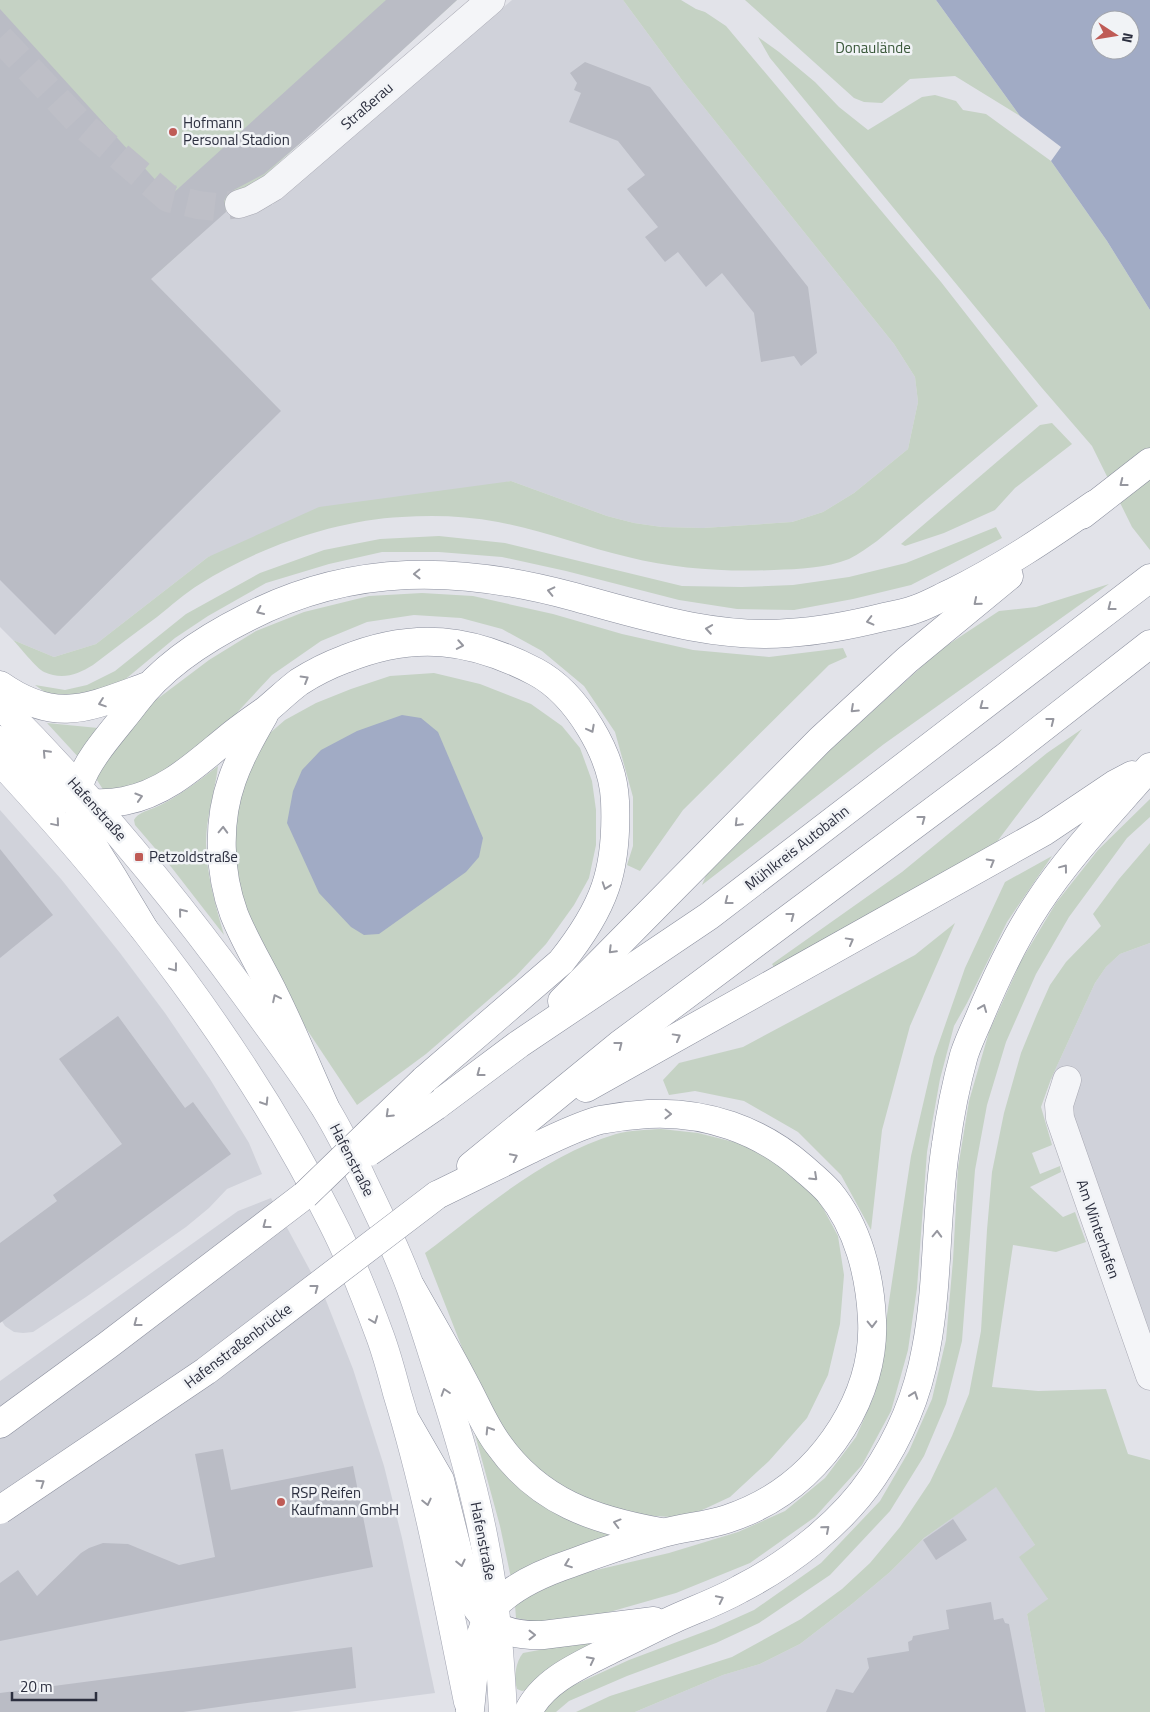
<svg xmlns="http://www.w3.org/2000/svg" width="1150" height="1712" font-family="'Titillium Web',sans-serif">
<rect width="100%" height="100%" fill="#e2e3e9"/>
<g fill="#d0d2da">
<path d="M512,0H623L682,80L894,344L915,377L918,402L908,449L854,493L823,512L792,522L703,528L662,527L634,523L607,516L511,481L208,557L96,644L54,657L13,640L0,627V38L254,186L272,205L318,164Z"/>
<path d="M0,810L61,879L120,953L165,1013L210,1079L249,1143L262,1174L227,1189L209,1208L186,1227L86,1297L33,1332L23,1333L14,1332L5,1326L0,1318Z"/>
<path d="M1150,943V1334L1073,1114V1100L1077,1090L1051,1079L1095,983L1106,967L1120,954Z"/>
<path d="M271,1198L325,1298L353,1369L384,1466L402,1538L435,1693L289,1712H0V1381L238,1211Z"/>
<path d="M996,1486L1035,1545L1048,1600L1027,1614L1045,1712H635L723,1675L760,1664L800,1644L852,1604L890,1572L924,1538Z"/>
</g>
<g fill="#c5d2c4">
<path d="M0,0H457L160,271L0,95Z"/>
<path d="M623,0H681L696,9L705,12L726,26L941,282L1038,406L877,541C868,547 859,554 849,559C826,568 799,569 774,570C725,572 676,569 628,557C585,547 542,530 498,522C467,516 434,515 402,517C336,520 256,548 200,584C185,593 171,606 157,617C135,633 114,649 93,665C77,675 62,680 44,672C36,668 20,647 13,640L54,657L96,644L208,557L319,507L511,481L607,516L634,523L662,527L703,528L792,522L823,512L854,493L908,449L918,402L915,377L894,344L682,80Z"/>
<path d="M745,0H936L1020,116L955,76L910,79L882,103L864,102L854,98Z"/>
<path d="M758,37L779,52L815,82L839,107L868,130L922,97L935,95L956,101L963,110L986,114L1051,161L1107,241L1150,310V550L1132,527L1092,446L1042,388L770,58Z"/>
<path d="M1052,423L1072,444L1015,488L995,510L944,533L905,546L901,544L1040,425Z"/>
<path d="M996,527L1002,538L911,585L853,599L794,610L737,609L679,600L566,571L502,557L439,552H382L329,564L266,583L208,616L175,638L116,687L62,698L46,693L35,685L65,690L87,685L115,671L186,614L260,573L324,550L380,539L439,536L505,543L682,586L742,587L793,585L849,577L906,563Z"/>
<path d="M1109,584L884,744L702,885L709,868L820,759L940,650L999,611L1036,607Z"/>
<path d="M422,593L473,596L553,614L622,634L693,650L769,657L843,648L847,657L829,665L683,810L640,871L627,865L633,846V797L615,732L584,686L542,651L502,629L461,618L414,615L367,622L321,641L272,675L232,718L200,747L143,784L104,791L95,777L111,752L148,706L209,660L256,631L304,612L369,596Z"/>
<path d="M434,673L480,684L531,704L562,726L580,748L592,781L596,810V845L589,878L574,905L546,944L516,976L426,1054L357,1105L286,998L236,887L231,835L240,784L263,739L285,720L316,703L351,689L390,676Z"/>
<path d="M47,723L98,728L81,760Z"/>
<path d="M1082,729L993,847L776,970L772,964L902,872L1047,753Z"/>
<path d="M218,766C215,792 206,817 206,843C206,872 216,907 224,935L172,868L135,825L134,820C138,813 146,811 154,808C177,798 197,782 218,766Z"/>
<path d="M1150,799V817L1127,838L1069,917L1036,974L1006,1042L987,1105L975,1170L962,1341L946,1404L924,1456L890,1511L830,1575L759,1623L716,1643L627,1676L569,1701L556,1712H543L563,1690L629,1660L714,1628L754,1610L821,1563L880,1501L909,1451L932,1399L946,1340L953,1260L958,1168L969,1101L989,1032L1021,961L1056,903L1098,850Z"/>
<path d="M1150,843V943L1120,954L1106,967L1095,983L1051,1079L1041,1107L1052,1145L1032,1153L1040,1174L1060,1166L1061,1172L1030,1187L1063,1217L1075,1212L1086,1242L1056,1252L1013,1245L992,1387L1038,1391L1106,1389L1128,1454L1150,1460V1712H1045L1027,1614L1048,1599L1019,1557L1035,1545L996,1487L924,1538L890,1572L852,1604L800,1644L760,1664L723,1675L635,1712H576L610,1696L732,1657L801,1619L842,1589L870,1563L900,1527L930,1482L952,1436L969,1394L981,1331L987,1230L992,1172L1004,1113L1021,1053L1037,1014L1050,985L1066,962L1101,926L1093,914L1119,879Z"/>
<path d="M1052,856L1007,922L967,1003L954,1026L940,1079L927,1152L917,1288L908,1350L891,1411L862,1465L815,1517L750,1563L676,1593L585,1619L541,1623L516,1618L515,1605L542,1588L571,1576L669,1553L738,1532L785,1511L825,1478L856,1437L875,1394L911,1156L934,1057L965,968L1005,882Z"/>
<path d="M955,923L910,1026L882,1130L871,1230L841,1175L798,1132L744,1101L695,1091L669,1095L663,1080L679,1063L743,1047L915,955Z"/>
<path d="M661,1129L698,1133L746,1145L784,1165L816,1195L838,1236L844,1275L840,1324L828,1375L807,1418L769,1461L730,1497L685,1518L626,1514L572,1496L529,1467L497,1426L470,1368L425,1253C482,1210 545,1155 616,1134C630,1130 646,1130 661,1129Z"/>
<path d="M473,1427L625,1536L511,1578L500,1526Z"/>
<path d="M601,1641L526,1690L522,1691L517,1689C513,1678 516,1661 523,1653L577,1643Z"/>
</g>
<g fill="#a1abc5" fill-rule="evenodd">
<path d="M936,0H1150V310L1107,241L1051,161L1061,147L1020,116ZM1100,20H1130V50H1100Z"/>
<path d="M402,715L421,718L438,732L483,838L479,857L466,872L379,934L364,935L351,927L319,893L287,823L293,791L302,770L321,750L357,731Z"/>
</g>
<g fill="#babcc5">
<path d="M386,0H457L311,134L264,174L228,193L224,201L226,212L151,279L281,411L55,635L0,580V9L170,196Z"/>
<path d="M585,62L650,87L808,287L817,353L801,366L794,356L761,362L754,313L722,273L706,287L678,252L665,262L645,237L658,227L627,189L645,175L618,141L569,122L581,93L574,90L577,83L570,73Z"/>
<path d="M0,849L53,915L0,958Z"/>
<path d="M118,1016L185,1108L193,1102L231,1154L0,1323V1243L57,1201L53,1195L122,1144L59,1059Z"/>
<path d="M223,1449L231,1490L353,1466L373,1567L0,1641V1583L18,1570L37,1596L81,1553L89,1548L103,1543L128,1544L179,1565L215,1557L195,1454Z"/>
<path d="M953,1519L967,1540L936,1560L923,1540Z"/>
<path d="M991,1602L994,1620L1003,1618L1005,1623L1009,1624L1026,1712H826L836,1689L853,1693L869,1668L867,1658L909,1651L908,1642L912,1640L913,1636L949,1629L946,1610Z"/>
<path d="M352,1647L356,1688L183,1712H0V1693Z"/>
</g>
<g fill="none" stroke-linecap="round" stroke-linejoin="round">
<path stroke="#bebfc7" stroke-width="28" stroke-dasharray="28 14" stroke-linecap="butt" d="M0,38L77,120L168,198L198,205L215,207L239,204"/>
<defs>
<g id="minor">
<path d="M239,204L251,200L273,187L491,0"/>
<path d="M1067,1080L1059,1105L1060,1118L1150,1376"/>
</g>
<g id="major">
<path d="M0,705C90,795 172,894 247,997C273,1033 300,1068 324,1106C339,1130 352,1157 364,1183C381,1218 398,1253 411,1289C419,1311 426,1333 433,1355C453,1417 473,1480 485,1545C496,1600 500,1656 503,1712"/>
<path d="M0,761C129,900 247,1052 332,1222C351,1259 366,1298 380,1336C387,1355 392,1374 397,1393C428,1494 447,1599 468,1702"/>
</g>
<g id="highway">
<path d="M1082,515L1150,462"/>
<path d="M0,685C57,725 89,707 148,686"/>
<path d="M264,715C252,736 240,757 232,780C217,822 219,873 234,914C245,942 262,969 275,996C293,1032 308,1070 325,1107"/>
<path d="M0,740C11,752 22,763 33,774C40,781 46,789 54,793C73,804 103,805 124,801C166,793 196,764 228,738C240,728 253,719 266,710C277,701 287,691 299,682C313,673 329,665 345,659C414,631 471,638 536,672C577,694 613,755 615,801C618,871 604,908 561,962L424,1080"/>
<path d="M144,929C134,912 124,896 114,879C97,851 70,818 80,783C88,757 118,726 135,703C163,665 206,638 248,617C353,563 459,566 571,596C641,615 714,639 788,633C821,631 852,625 884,617C895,615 906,613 916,609C928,605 940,598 951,593C1002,568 1049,536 1095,504"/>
<path d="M562,1001L820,740L907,660L1009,576"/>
<path d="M586,1088L1045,831L1115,784L1132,775"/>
<path d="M436,1106L519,1044L709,916L1150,578"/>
<path d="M471,1166L619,1045L1004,758L1150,644"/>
<path d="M437,1195C468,1180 498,1165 529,1150C552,1139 575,1127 600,1120C616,1117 632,1115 648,1114C705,1111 760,1130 802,1167C811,1175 821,1183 829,1192C858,1227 870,1275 872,1320C874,1358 862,1396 842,1428C815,1471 776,1503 727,1519C706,1526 684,1527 663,1533C632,1542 601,1552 572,1563C548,1571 522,1582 503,1598C474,1621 474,1677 470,1710"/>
<path d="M411,1287C429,1319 448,1351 465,1384C476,1404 484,1425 498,1444C539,1502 594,1520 661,1532"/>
<path d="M406,1421L440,1480L468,1592C483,1627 507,1636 543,1635L654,1621"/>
<path d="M0,1424L108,1345L305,1195"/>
<path d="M528,1712C544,1679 583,1664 614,1648C634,1639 654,1628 674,1619C696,1609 719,1601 740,1589C789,1564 842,1523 873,1477C899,1439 918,1394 926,1349C939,1281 935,1212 946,1144C950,1114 956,1084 964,1055C968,1043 973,1032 978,1021C995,980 1014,939 1038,903C1070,854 1112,811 1150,767"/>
</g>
</defs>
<use href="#minor" stroke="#a8a9b3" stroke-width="29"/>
<use href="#major" stroke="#a3a6b3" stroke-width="29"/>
<use href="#highway" stroke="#8b8f9e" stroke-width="29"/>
<use href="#minor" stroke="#f4f5f8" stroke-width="28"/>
<use href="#major" stroke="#fff" stroke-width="28"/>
<use href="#highway" stroke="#fff" stroke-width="28"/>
<defs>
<g id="highway-bridge">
<path d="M369,1152L436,1106"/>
<path d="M305,1195L424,1080"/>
<path d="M0,1510L206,1371L437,1195"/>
</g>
</defs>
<use href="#highway-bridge" stroke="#8b8f9e" stroke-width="29" stroke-linecap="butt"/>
<use href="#highway-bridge" stroke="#fff" stroke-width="28"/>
</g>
<defs><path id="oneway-chevron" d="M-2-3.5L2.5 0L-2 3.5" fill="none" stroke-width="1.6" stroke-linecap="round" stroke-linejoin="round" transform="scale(1.25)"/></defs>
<g stroke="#96979f">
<use href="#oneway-chevron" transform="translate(1123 483) rotate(142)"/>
<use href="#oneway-chevron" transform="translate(417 574) rotate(179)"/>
<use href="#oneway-chevron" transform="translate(551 591) rotate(-167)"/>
<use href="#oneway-chevron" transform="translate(977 602) rotate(140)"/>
<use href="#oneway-chevron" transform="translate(1111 607) rotate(142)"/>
<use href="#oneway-chevron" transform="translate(260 611) rotate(155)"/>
<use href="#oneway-chevron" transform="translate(870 621) rotate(166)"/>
<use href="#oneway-chevron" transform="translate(709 629) rotate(-171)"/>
<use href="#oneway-chevron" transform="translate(460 645) rotate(10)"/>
<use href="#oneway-chevron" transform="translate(305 679) rotate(-31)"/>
<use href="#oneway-chevron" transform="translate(102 703) rotate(161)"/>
<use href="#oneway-chevron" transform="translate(983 706) rotate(143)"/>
<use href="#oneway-chevron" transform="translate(854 709) rotate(137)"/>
<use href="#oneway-chevron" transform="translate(1051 721) rotate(-38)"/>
<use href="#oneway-chevron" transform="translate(591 729) rotate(62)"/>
<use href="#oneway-chevron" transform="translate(46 753) rotate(-133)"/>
<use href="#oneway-chevron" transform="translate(139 797) rotate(-17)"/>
<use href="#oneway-chevron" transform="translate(922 819) rotate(-37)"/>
<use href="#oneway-chevron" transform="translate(56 823) rotate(50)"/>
<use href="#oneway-chevron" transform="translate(738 823) rotate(135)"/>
<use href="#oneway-chevron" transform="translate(223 830) rotate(-88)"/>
<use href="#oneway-chevron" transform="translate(991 862) rotate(-30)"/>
<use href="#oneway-chevron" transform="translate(1064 868) rotate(-53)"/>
<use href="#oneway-chevron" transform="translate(606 886) rotate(109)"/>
<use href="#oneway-chevron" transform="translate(728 901) rotate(142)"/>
<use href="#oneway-chevron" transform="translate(182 912) rotate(-129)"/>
<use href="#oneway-chevron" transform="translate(791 916) rotate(-37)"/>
<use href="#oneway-chevron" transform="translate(850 941) rotate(-29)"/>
<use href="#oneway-chevron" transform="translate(612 950) rotate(135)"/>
<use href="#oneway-chevron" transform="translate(174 968) rotate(53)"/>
<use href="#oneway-chevron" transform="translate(276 998) rotate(-116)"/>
<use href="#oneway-chevron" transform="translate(983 1008) rotate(-68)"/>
<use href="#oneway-chevron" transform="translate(677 1037) rotate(-29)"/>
<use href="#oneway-chevron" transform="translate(619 1045) rotate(-38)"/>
<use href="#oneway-chevron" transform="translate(480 1073) rotate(143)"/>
<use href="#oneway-chevron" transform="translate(265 1102) rotate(58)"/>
<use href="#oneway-chevron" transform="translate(389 1114) rotate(136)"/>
<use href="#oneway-chevron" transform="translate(668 1114) rotate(1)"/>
<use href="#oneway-chevron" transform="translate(514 1157) rotate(-26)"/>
<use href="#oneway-chevron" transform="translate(814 1177) rotate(43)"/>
<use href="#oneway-chevron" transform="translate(266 1225) rotate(143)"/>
<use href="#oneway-chevron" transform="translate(937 1234) rotate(-88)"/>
<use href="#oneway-chevron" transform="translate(315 1288) rotate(-37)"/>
<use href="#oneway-chevron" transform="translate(374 1320) rotate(69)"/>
<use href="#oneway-chevron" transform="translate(137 1323) rotate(143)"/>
<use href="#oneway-chevron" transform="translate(872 1324) rotate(89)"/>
<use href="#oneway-chevron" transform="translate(445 1392) rotate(-108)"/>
<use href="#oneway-chevron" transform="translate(914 1395) rotate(-70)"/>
<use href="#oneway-chevron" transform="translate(489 1430) rotate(-122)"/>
<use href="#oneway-chevron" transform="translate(41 1483) rotate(-34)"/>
<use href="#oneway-chevron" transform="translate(427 1502) rotate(77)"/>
<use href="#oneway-chevron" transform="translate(617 1523) rotate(-165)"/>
<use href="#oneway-chevron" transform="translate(826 1529) rotate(-41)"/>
<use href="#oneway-chevron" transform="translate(461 1563) rotate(77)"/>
<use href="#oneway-chevron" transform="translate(568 1564) rotate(159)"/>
<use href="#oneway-chevron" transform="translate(720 1599) rotate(-26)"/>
<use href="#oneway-chevron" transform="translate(532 1635)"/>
<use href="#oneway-chevron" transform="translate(591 1660) rotate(-27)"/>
</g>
<g fill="#bf5b56" stroke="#f1f3f6" stroke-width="2">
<circle cx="173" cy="132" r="5"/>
<rect x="134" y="852" width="10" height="10" rx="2.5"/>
<circle cx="281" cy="1502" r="5"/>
</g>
<g text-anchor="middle" stroke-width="5" stroke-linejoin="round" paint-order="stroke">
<g font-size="15" fill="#3b593b" stroke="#f1f3f6">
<text x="873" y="53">Donaulände</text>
</g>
<g font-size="15" fill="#2c2f3f" stroke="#f1f3f6">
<text transform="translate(367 106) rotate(-41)" y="5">Straßerau</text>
<text transform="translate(97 809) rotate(48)" y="5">Hafenstraße</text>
<text transform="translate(797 848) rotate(-38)" y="5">Mühlkreis Autobahn</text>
<text transform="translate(352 1160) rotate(63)" y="5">Hafenstraße</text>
<text transform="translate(1098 1229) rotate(71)" y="5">Am Winterhafen</text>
<text transform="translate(238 1346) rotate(-37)" y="5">Hafenstraßenbrücke</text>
<text transform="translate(483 1541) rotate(79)" y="5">Hafenstraße</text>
</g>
<g font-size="15" fill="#2c2f3f" stroke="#f1f3f6" text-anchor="start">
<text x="183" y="128">Hofmann<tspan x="183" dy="17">Personal Stadion</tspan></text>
<text x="149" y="862">Petzoldstraße</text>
<text x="291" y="1498">RSP Reifen<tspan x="291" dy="17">Kaufmann GmbH</tspan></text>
</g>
</g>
<g transform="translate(1115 35) rotate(102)"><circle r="24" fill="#f1f3f6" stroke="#a2a5ad"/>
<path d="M0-4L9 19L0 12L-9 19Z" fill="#bf5b56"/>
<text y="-8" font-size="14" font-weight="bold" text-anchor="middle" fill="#2c2f3f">N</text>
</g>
<path d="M12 1692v8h84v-8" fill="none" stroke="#2c2f3f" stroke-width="2.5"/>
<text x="20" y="1692" font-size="15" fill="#2c2f3f" stroke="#f1f3f6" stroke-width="4" paint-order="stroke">20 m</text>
</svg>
